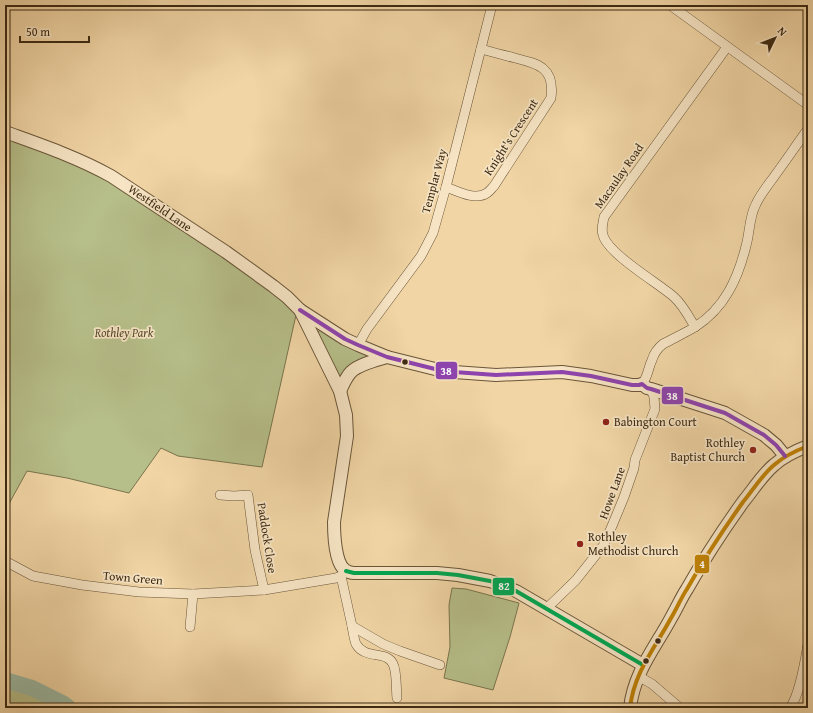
<svg xmlns="http://www.w3.org/2000/svg" width="813" height="713" font-family="'Gentium Book Plus',serif">
<rect width="100%" height="100%" fill="#f1d5a5"/>
<filter id="stains"><feTurbulence type="fractalNoise" baseFrequency=".005" numOctaves="4"/><feColorMatrix values="0 0 0 0 .2 0 0 0 0 .09 0 0 0 0 .02 0 0 0 .5 -.17"/></filter>
<radialGradient id="worn" r=".72"><stop offset=".6" stop-color="#630" stop-opacity="0"/><stop offset="1" stop-color="#630" stop-opacity=".3"/></radialGradient>
<g fill="#b6be89" stroke="#7a744e">
<path d="M5,136L45,151L113,182L270,289L290,308L296,315L262,467L178,456L161,448L129,493L67,478L27,471L5,511Z"/>
<path d="M322,329L370,356L341,381L317,333L319,331Z"/>
<path d="M452,588L466,589L519,603L510,637L493,690L444,678L450,647L449,605Z"/>
<path d="M5,680L32,688L64,704L68,708H5Z"/>
</g>
<g fill="none" stroke-linecap="round" stroke-linejoin="round">
<path stroke="#9bb9a3" stroke-width="16" d="M5,680L32,688L64,704L69,708"/>
<defs>
<g id="minor">
<path d="M670,5L808,105"/>
<path d="M446,187C457,191 475,201 487,193C490,191 492,188 494,186L551,98C555,68 539,64 515,58C503,55 492,52 481,49"/>
<path d="M695,327C689,317 683,305 674,297C658,283 608,254 603,235C601,229 603,223 604,217L727,47"/>
<path d="M358,345L367,329L421,256L433,233L446,187L492,5"/>
<path d="M642,384C648,377 648,368 652,360C654,353 658,348 663,344C674,338 685,333 695,327C725,308 738,278 746,246C750,232 749,217 756,204C761,193 769,184 776,174C787,159 797,144 808,129"/>
<path d="M220,495L234,496L248,495L255,550L264,590"/>
<path d="M5,561L33,576L82,585L139,592L193,594L264,590L336,578L341,576L346,571"/>
<path d="M341,576L352,626L383,644L400,651L440,665"/>
<path d="M546,609L576,580L603,546L612,526L624,497L634,468L635,460L655,409L654,397L651,389"/>
<path d="M352,626C353,632 354,639 356,644C365,660 387,650 393,664C397,671 396,689 397,698"/>
<path d="M190,627L193,594"/>
<path d="M638,676L652,684L680,708"/>
<path d="M790,708C800,694 805,662 808,644"/>
</g>
<g id="tertiary">
<path d="M5,132C41,145 77,157 111,176L226,252L273,286L287,297L300,310L340,391L346,415L347,436L334,522C334,534 335,563 345,570C348,572 351,573 354,573H437L458,575L490,581L516,591L643,665"/>
<path d="M300,310L345,339L358,345L387,357L435,369L454,372L496,375L562,372L591,376L632,385H639L642,384L647,388L651,389L725,413L764,435L776,445L785,456"/>
<path d="M340,391C343,385 346,377 351,372C359,364 377,360 387,357"/>
<path d="M630,708C634,672 655,648 671,618C677,608 681,598 687,589C704,559 723,530 743,502C753,490 762,475 774,465C784,456 795,451 808,446"/>
</g>
</defs>
<use href="#minor" stroke="#6a5538" stroke-width="10"/>
<use href="#tertiary" stroke="#6a5538" stroke-width="14"/>
<use href="#minor" stroke="#f6e4c4" stroke-width="9"/>
<use href="#tertiary" stroke="#f6e4c4" stroke-width="12"/>
<defs>
<path id="bus-1" d="M346,571L354,573H437L458,575L490,581L516,591L643,665"/>
<path id="bus-2" d="M630,708C634,672 655,648 671,618C677,608 681,598 687,589C704,559 723,530 743,502C753,490 762,475 774,465C784,456 795,451 808,446"/>
<path id="bus-3" d="M300,310L345,339L358,345L387,357L435,369L454,372L496,375L562,372L591,376L632,385H639L642,384L647,388L651,389L725,413L764,435L776,445L785,456"/>
</defs>
<use href="#bus-1" stroke="#f6e4c4" stroke-width="7"/>
<use href="#bus-2" stroke="#f6e4c4" stroke-width="7"/>
<use href="#bus-3" stroke="#f6e4c4" stroke-width="7"/>
<use href="#bus-1" stroke="#00a651" stroke-width="4"/>
<use href="#bus-2" stroke="#bf8106" stroke-width="4"/>
<use href="#bus-3" stroke="#8e44ad" stroke-width="4"/>
</g>
<g fill="#3d2a13" stroke="#f6e4c4" stroke-width="1.5">
<circle cx="405" cy="362" r="3.5"/>
<circle cx="658" cy="641" r="3.5"/>
<circle cx="646" cy="661" r="3.5"/>
</g>
<g fill="#8f2418" stroke="#f6e4c4" stroke-width="1.5">
<circle cx="606" cy="422" r="4"/>
<circle cx="753" cy="450" r="4"/>
<circle cx="580" cy="544" r="4"/>
</g>
<g text-anchor="middle" stroke-width="3.5" stroke-linejoin="round" paint-order="stroke">
<g font-size="12" fill="#3d2a13" stroke="#f6e4c4">
<text transform="translate(511 137) rotate(-57)" y="4">Knight's Crescent</text>
<text transform="translate(619 176) rotate(-55)" y="4">Macaulay Road</text>
<text transform="translate(434 181) rotate(-75)" y="4">Templar Way</text>
<text transform="translate(160 208) rotate(34)" y="4">Westfield Lane</text>
<text transform="translate(612 493) rotate(-70)" y="4">Howe Lane</text>
<text transform="translate(267 538) rotate(81)" y="4">Paddock Close</text>
<text transform="translate(133 578) rotate(5)" y="4">Town Green</text>
</g>
<g font-size="12" font-style="italic" fill="#55482b" stroke="#f6e4c4">
<text x="124" y="337">Rothley Park</text>
</g>
<g font-size="12" fill="#3d2a13" stroke="#f6e4c4" text-anchor="start">
<text x="614" y="426">Babington Court</text>
<text x="745" y="447" text-anchor="end">Rothley<tspan x="745" dy="14">Baptist Church</tspan></text>
<text x="588" y="541">Rothley<tspan x="588" dy="14">Methodist Church</tspan></text>
</g>
</g>
<g stroke="#f6e4c4" stroke-width="1.5">
<rect x="435" y="361" width="23" height="19" rx="4" fill="#8e44ad"/>
<rect x="661" y="386" width="23" height="19" rx="4" fill="#8e44ad"/>
<rect x="694" y="554" width="16" height="20" rx="4" fill="#bf8106"/>
<rect x="492" y="577" width="23" height="19" rx="4" fill="#00a651"/>
</g>
<g font-size="11" text-anchor="middle" font-weight="bold" fill="#fff">
<text x="446" y="375">38</text>
<text x="672" y="400">38</text>
<text x="702" y="568">4</text>
<text x="504" y="590">82</text>
</g>
<rect width="813" height="713" fill="none" stroke="#f1d5a5" stroke-width="20"/>
<rect x="6" y="6" width="801" height="701" fill="none" stroke="#3d2a13" stroke-width="2"/>
<rect x="10" y="10" width="793" height="693" fill="none" stroke="#3d2a13"/>
<g transform="translate(775 38) rotate(47)" stroke="#f6e4c4" stroke-width="3" paint-order="stroke">
<path d="M0-3L7 15L0 10L-7 15Z" fill="#3d2a13"/>
<text y="-6" font-size="11" font-weight="bold" text-anchor="middle" fill="#3d2a13">N</text>
</g>
<path d="M20 36v6h69v-6" fill="none" stroke="#3d2a13" stroke-width="2"/>
<text x="26" y="36" font-size="12" fill="#3d2a13" stroke="#f6e4c4" stroke-width="3" paint-order="stroke">50 m</text>
<rect width="100%" height="100%" filter="url(#stains)"/>
<rect width="100%" height="100%" fill="url(#worn)"/>
</svg>
